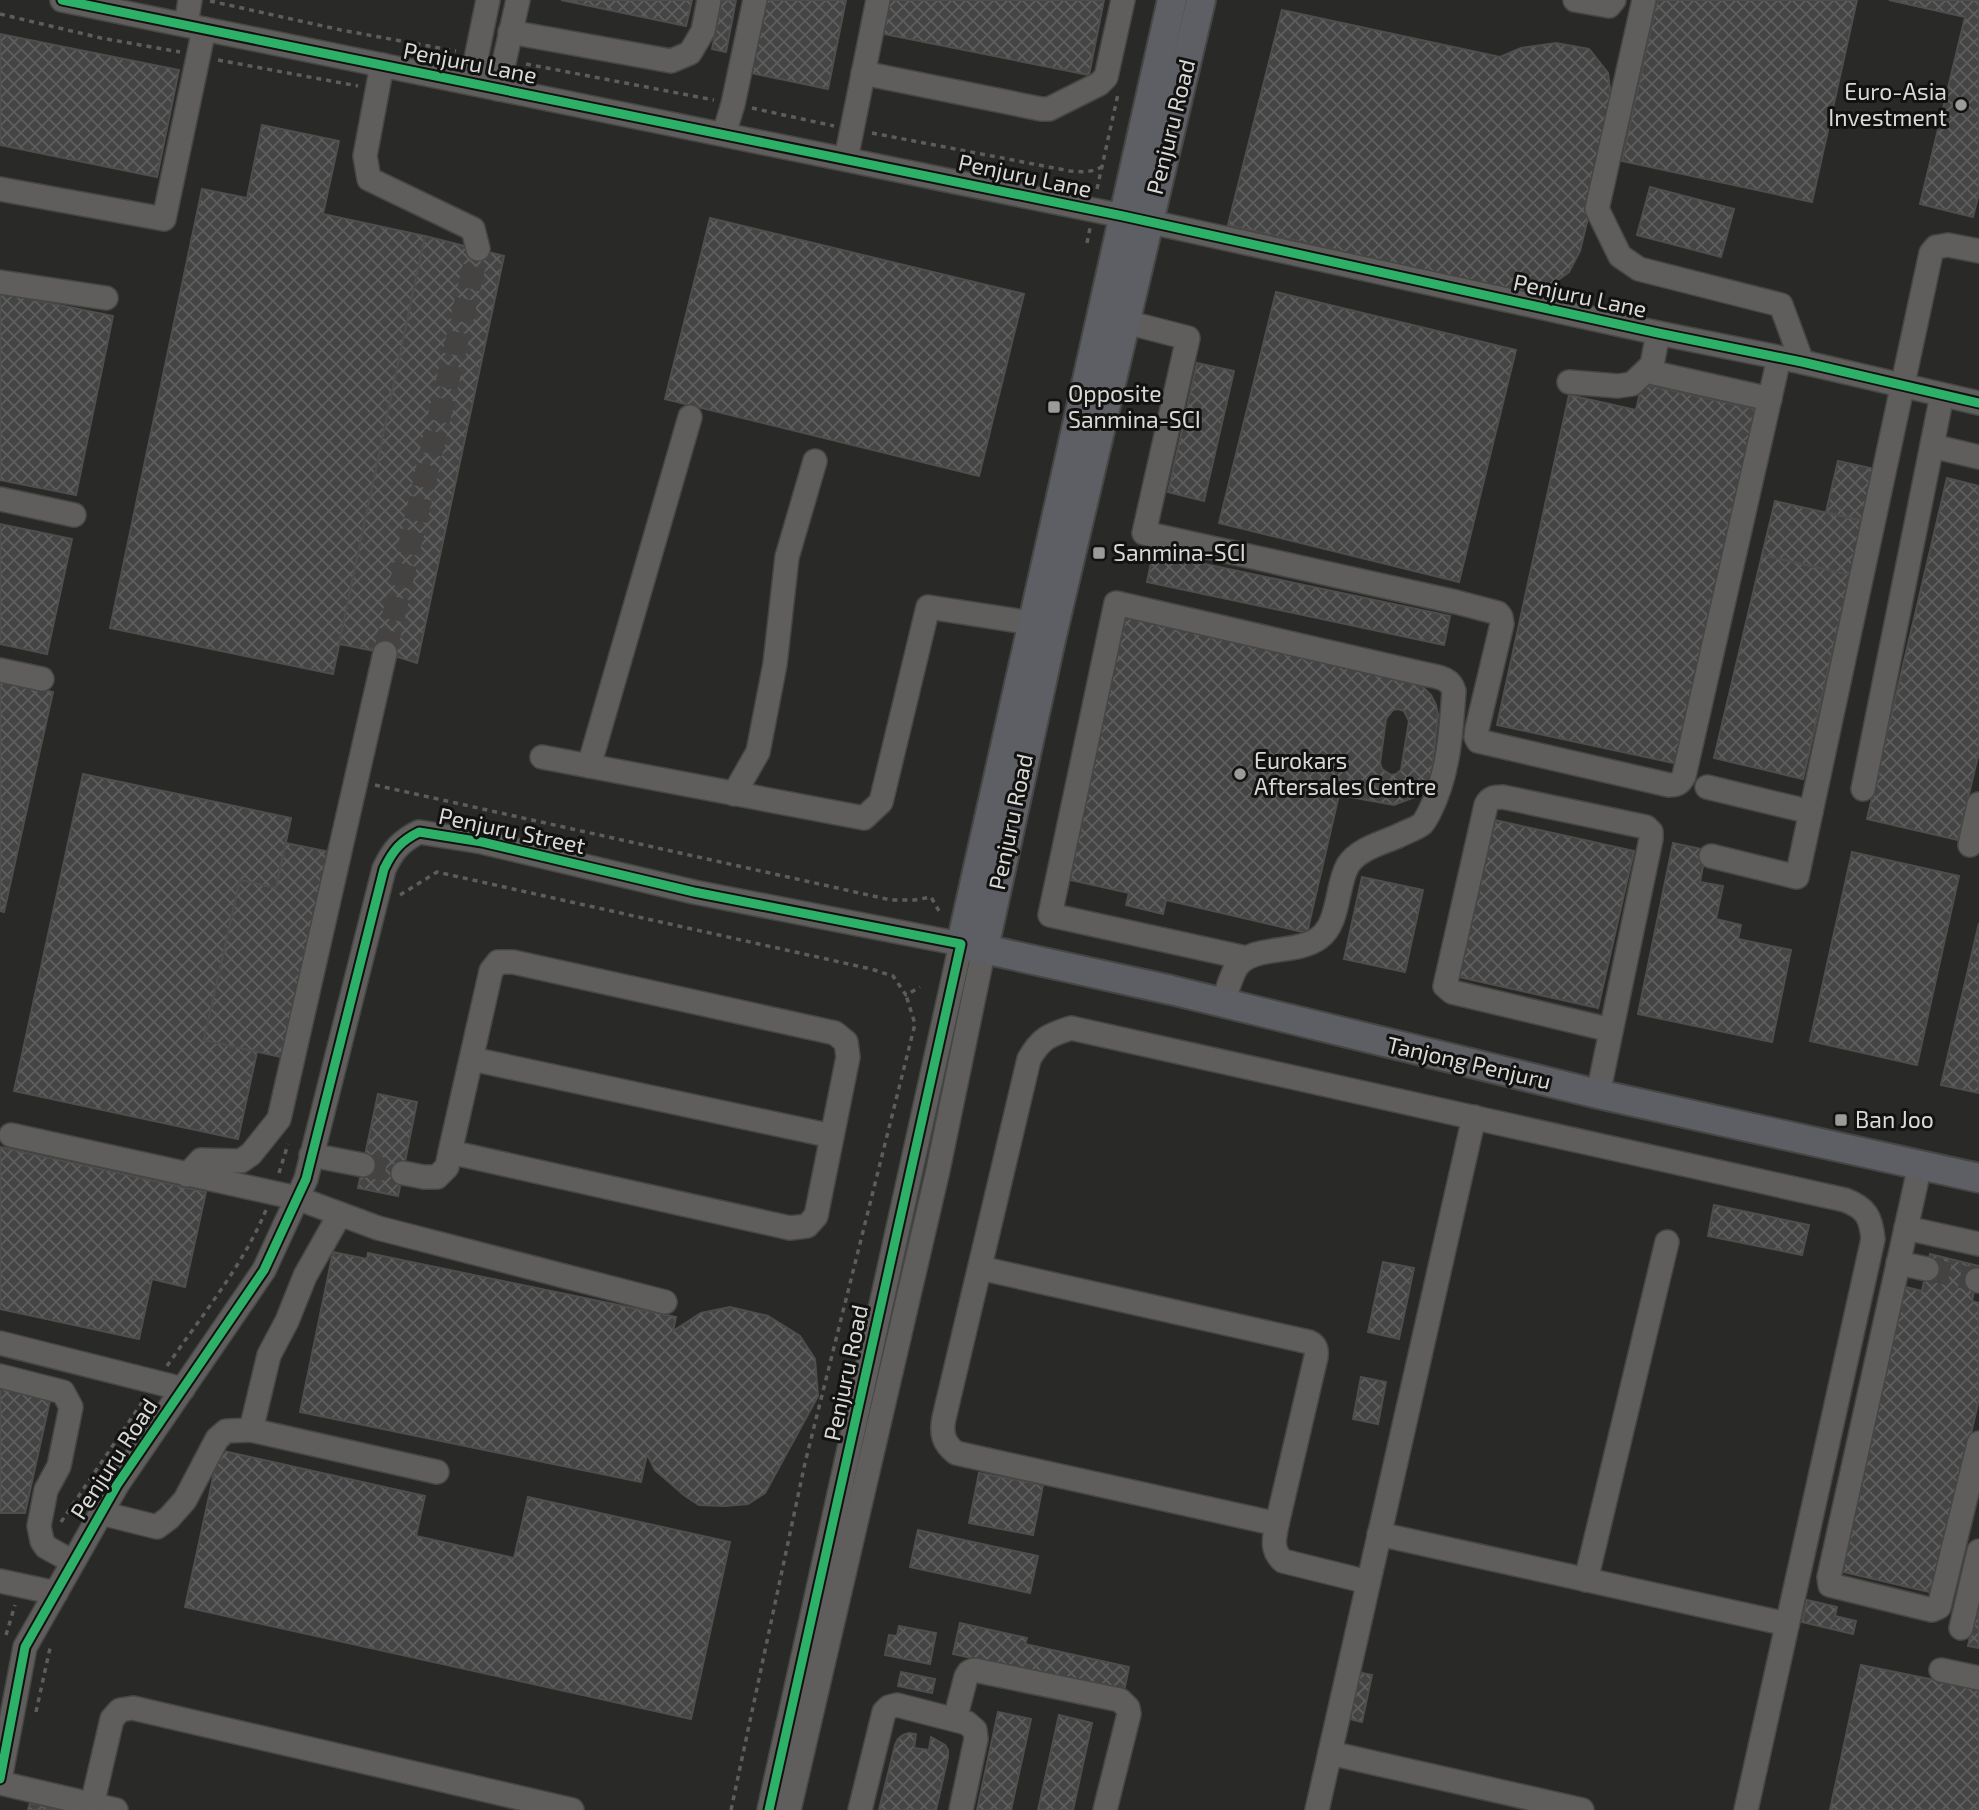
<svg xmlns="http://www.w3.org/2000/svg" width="1979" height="1810" font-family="'Exo 2',sans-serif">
<defs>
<pattern id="building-cross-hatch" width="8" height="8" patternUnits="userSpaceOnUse" patternTransform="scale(1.75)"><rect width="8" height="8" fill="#454444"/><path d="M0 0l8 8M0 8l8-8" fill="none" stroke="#5f5e5e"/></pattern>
</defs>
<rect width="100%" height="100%" fill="#292928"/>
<g fill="url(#building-cross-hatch)" stroke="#4f4e4d" stroke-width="2" fill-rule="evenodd">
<path d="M561,0H692L686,26Z"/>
<path d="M722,0H736L726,52L712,49Z"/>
<path d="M766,0H846L828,89L751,73Z"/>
<path d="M886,0H1104L1089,75L879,33Z"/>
<path d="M1657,0H1857L1812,202L1622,161Z"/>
<path d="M1889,0H1979V193L1973,217L1920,204L1965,17Z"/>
<path d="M1282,10L1500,57L1521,48L1556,43L1589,49L1608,73L1611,97L1607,140L1580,251L1569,272L1554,283L1539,290L1520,293L1228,225Z"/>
<path d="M0,34L179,70L157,177L0,145Z"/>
<path d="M262,125L339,141L323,214L425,236L333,674L110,628L202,189L247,198Z"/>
<path d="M1650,187L1734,209L1721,257L1637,235Z"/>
<path d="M710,218L1024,294L979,476L665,399Z"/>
<path d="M425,236L504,256L417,663L385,653L339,644Z"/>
<path d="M1276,292L1516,350L1459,582L1219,523Z"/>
<path d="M0,293L113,316L76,495L0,480Z"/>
<path d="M1197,363L1234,371L1204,501L1168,492Z"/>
<path d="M1642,384L1755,409L1678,764L1497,725L1569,395L1636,410Z"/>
<path d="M1838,461L1875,469L1863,521L1826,512Z"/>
<path d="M1947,478L1979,486V752L1958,840L1867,819Z"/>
<path d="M1775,501L1863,521L1850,575L1762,555Z"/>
<path d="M0,524L72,539L47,654L0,644Z"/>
<path d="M1153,553L1450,616L1444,645L1147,582Z"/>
<path d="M1762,555L1850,575L1803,779L1714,758Z"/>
<path d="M1126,616L1414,681L1423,687L1431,695L1436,705L1438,715L1432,770L1429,781L1415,797L1394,805L1339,795L1307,933L1166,900L1163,914L1126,905L1129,893L1066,879ZM1398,709L1404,711L1409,721L1401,770L1396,774L1391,775L1382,769L1380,763L1386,719L1393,710Z"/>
<path d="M0,681L53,692L4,912L0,911Z"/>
<path d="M83,774L291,818L276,888L240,880L204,1040L257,1052L238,1139L14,1091Z"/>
<path d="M1495,820L1634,851L1598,1008L1459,977Z"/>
<path d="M286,843L335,853L290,1059L204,1040L240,880L276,888Z"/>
<path d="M1673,843L1706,850L1700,882L1723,886L1716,919L1741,925L1738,939L1791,950L1772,1042L1638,1014Z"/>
<path d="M1852,852L1959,876L1917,1065L1810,1041Z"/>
<path d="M1362,877L1423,890L1405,972L1344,959Z"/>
<path d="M1979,923V1093L1941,1085Z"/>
<path d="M378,1094L417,1102L398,1196L358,1188Z"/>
<path d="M0,1147L206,1192L185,1287L152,1279L139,1339L0,1309Z"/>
<path d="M1714,1205L1809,1225L1802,1255L1708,1236Z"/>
<path d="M333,1252L367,1259L368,1253L676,1317L673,1331L701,1313L730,1307L768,1316L800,1336L815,1359L818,1396L765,1493L748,1504L725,1506L699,1505L685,1496L655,1470L647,1454L641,1482L300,1412Z"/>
<path d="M1930,1254L1979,1266L1972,1301L1979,1303V1399L1934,1593L1835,1570L1901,1286L1922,1291Z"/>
<path d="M1383,1262L1414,1268L1399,1339L1368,1332Z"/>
<path d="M1361,1377L1386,1382L1378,1424L1353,1419Z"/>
<path d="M0,1385L51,1396L25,1513H0Z"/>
<path d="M219,1450L425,1496L416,1536L514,1558L528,1497L730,1542L691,1719L185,1607Z"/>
<path d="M979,1473L1043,1485L1033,1535L969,1523Z"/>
<path d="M918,1530L1038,1556L1030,1593L910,1567Z"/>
<path d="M1979,1597V1648L1968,1646Z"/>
<path d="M1807,1600L1837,1607L1835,1616L1856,1621L1853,1634L1802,1622Z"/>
<path d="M960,1623L1027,1638L1025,1644L1129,1667L1124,1691L953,1654Z"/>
<path d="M899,1626L936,1633L930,1664L885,1655L889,1635L897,1636Z"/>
<path d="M1861,1665L1979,1689V1810H1830Z"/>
<path d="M1352,1671L1372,1675L1362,1722L1342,1717Z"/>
<path d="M901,1672L935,1679L932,1693L898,1686Z"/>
<path d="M998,1712L1031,1719L1011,1810H977Z"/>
<path d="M1059,1715L1092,1723L1073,1810H1038Z"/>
<path d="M909,1733L916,1734L914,1748L929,1750L931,1737L945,1745L948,1750V1757L936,1810H879L895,1745L898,1739L903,1735Z"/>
<path d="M30,1803L61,1810H28Z"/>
</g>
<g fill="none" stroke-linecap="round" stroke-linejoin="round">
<g stroke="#444342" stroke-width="23" stroke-dasharray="23 11" stroke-linecap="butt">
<path d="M385,653L478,249"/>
<path d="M363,1165L403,1173"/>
<path d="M1927,1269L1977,1280"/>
</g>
<defs>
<g id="minor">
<path d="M62,0L1123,216L1658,333L1802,362L1979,403"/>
<path d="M1575,0L1609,6L1614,0"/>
<path d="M1644,0L1597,209L1620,256L1639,269L1781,305L1802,362"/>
<path d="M186,25L190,0"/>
<path d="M510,32L671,61L690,53L703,31L709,0"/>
<path d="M382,65L365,156L369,179L473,229L478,249"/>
<path d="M863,73L1041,109H1049L1099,84L1106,77L1123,0"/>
<path d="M471,83L488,0"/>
<path d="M498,89L518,0"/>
<path d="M724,134L733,104L755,0"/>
<path d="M846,159L878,0"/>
<path d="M0,189L164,219L204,29"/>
<path d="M0,282L106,298"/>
<path d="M1126,322L1188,338L1144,533L1456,602L1498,613L1501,617L1502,624L1477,729L1476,737L1478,741L1669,785C1678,785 1680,783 1684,776L1779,358"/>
<path d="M1658,333L1652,365L1654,373L1770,399"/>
<path d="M1569,382L1618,386L1632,384L1652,365"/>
<path d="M1932,446L1979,457"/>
<path d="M0,499L74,515"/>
<path d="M0,670L42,679"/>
<path d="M542,757L864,818L881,802L928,607L1032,623"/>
<path d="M589,766L690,417"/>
<path d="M1707,787L1811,812"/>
<path d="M1863,789L1942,395"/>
<path d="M734,794L758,752L775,664L787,557L815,461"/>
<path d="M1970,845L1979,804"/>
<path d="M1711,856L1797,877L1931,253L1936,247L1948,245L1979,251"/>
<path d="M1223,1003C1227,992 1230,978 1236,968C1250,944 1297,955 1319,938C1340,923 1336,885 1348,865C1358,849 1382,843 1398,836C1405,832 1416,829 1422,824C1425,821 1428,815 1430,811C1449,773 1451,732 1454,691C1450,677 1437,677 1424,674L1116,603L1050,915L1246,958"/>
<path d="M472,1059L832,1136"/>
<path d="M1598,1094L1651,839V832L1646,827L1503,797C1495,797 1490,797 1486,805L1445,986L1452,992L1611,1030"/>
<path d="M11,1135L297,1198L378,1228L665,1302"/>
<path d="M311,1155L363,1165"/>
<path d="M1920,1165L1829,1577L1830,1585L1932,1610L1939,1607L1979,1443"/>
<path d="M403,1173L424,1177H437L447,1167L450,1152L491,971L498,962H513L835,1033L846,1042L848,1057L816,1216L807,1226L790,1228L450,1152"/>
<path d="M187,1175L201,1160L241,1161L251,1154L279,1119L385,653"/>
<path d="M1906,1228L1979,1244"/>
<path d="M1898,1263L1927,1269"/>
<path d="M980,1268L1309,1342C1316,1345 1317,1349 1316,1357L1277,1524C1274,1539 1271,1550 1283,1561L1368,1582"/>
<path d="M1977,1280L1979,1281"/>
<path d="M0,1343L183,1389"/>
<path d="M0,1376L63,1392L71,1407L59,1466L46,1490L39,1526L42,1541L46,1547L73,1562"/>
<path d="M251,1430L269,1355L287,1321L305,1276L340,1214"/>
<path d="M101,1513L157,1527L169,1518L185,1500L217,1439L226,1431L251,1430L437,1472"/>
<path d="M1277,1524L956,1453C943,1443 941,1433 944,1418L1029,1059C1041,1038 1049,1035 1071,1028L1845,1200C1866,1208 1871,1217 1873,1239L1746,1810"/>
<path d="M1379,1534L1787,1624"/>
<path d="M1586,1580L1667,1242"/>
<path d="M0,1581L56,1593"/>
<path d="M1961,1628L1979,1551"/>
<path d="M1941,1670L1979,1678"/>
<path d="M955,1719L966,1677L969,1672L974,1670L1120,1700L1128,1708L1129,1714L1105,1810"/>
<path d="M1330,1753L1582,1810"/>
<path d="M0,1779L25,1647L117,1485L264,1270L306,1179L384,869C393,850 401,841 419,832L482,842L694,892L961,944L769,1810"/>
<path d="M0,1783L116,1810"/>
<path d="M92,1805L112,1719L120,1710L133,1708L572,1810"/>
<path d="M789,1810L938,1170L984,948"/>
<path d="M860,1810L884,1712L889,1707L897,1705L967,1723L975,1730L976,1739L961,1810"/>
<path d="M1317,1810L1474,1117"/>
</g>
<g id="major">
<path d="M1172,0L961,944L1171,990L1598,1094L1979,1178"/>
<path d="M984,948L1052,635L1201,0"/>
</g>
</defs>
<use href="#minor" stroke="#464645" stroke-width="26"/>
<use href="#major" stroke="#464645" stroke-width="32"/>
<g stroke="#5d5d5c" stroke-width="3.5" stroke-dasharray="5 5" stroke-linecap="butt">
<path d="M210,1L341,30L456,51"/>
<path d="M0,14L101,38L180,52"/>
<path d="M218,60L358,86"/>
<path d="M526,64L714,100"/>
<path d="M752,108L834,126"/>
<path d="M872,133L1070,171C1082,172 1092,173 1103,166"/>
<path d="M1097,189L1118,94"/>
<path d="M1087,243L1090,228"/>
<path d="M375,785L891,900H915L931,897L939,911"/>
<path d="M400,895L437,872L871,969L893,976L906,995L920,987"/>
<path d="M279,1173L288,1144"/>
<path d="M167,1366C200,1318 244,1264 266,1210"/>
<path d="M61,1522L143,1401"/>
<path d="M6,1635L15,1605"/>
<path d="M36,1712L50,1648"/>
<path d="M731,1810L805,1463L915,1024L906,995"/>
</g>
<use href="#minor" stroke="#5f5e5d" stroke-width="23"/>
<use href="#major" stroke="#5d5f64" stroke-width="28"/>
<defs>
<g id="cycleway">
<path d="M62,0L1123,216L1658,333L1802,362L1979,403"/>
<path d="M0,1779L25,1647L117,1485L264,1270L306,1179L384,869C393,850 401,841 419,832L482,842L694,892L961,944L769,1810"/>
</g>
</defs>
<use href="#cycleway" stroke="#121211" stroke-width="13"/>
<use href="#cycleway" stroke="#2db169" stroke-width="9"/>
</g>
<g fill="#9c9b9a" stroke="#121211" stroke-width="2.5">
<circle cx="1961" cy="105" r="7"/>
<rect x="1047" y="400" width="14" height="14" rx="3.5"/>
<rect x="1092" y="546" width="14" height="14" rx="3.5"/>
<circle cx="1240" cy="774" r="7"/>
<rect x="1834" y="1113" width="14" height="14" rx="3.5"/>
</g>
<g text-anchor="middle" stroke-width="6" stroke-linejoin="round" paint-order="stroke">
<g font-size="23" fill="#dad9d8" stroke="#121211">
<text transform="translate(470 63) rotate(11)" y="8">Penjuru Lane</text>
<text transform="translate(1171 127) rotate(-76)" y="8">Penjuru Road</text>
<text transform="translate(1025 176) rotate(12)" y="8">Penjuru Lane</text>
<text transform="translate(1580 296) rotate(12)" y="8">Penjuru Lane</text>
<text transform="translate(1011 822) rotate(-78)" y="8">Penjuru Road</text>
<text transform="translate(512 831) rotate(12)" y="8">Penjuru Street</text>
<text transform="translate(1469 1063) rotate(13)" y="8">Tanjong Penjuru</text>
<text transform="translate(846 1373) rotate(-78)" y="8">Penjuru Road</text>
<text transform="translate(114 1459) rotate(-57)" y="8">Penjuru Road</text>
</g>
<g font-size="23" fill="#dad9d8" stroke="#121211" text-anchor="start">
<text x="1947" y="100" text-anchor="end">Euro-Asia<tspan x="1947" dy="26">Investment</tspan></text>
<text x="1068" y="402">Opposite<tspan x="1068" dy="26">Sanmina-SCI</tspan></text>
<text x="1113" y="561">Sanmina-SCI</text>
<text x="1254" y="769">Eurokars<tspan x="1254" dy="26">Aftersales Centre</tspan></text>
<text x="1855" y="1128">Ban Joo</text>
</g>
</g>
</svg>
